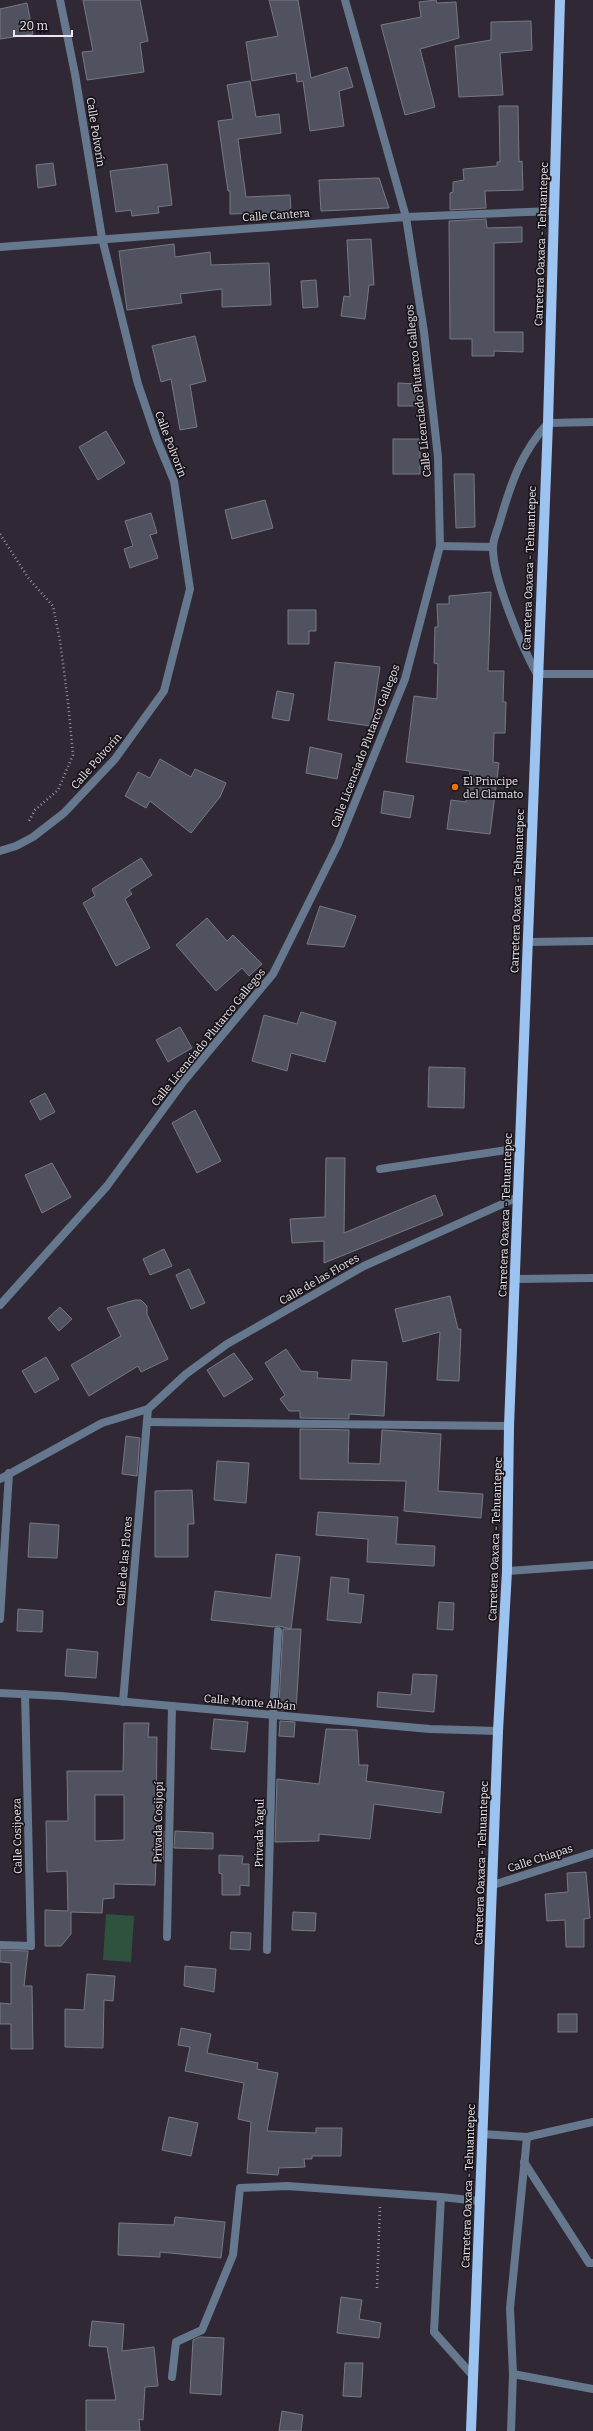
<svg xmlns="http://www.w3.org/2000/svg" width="593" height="2431" font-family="Bitter,serif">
<rect width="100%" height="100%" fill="#302935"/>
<path fill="#2e523d" d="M106,1914L134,1916L131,1962L103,1960Z"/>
<g fill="#51525f" stroke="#777886" fill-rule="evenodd">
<path d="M83,0H140L148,41L140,43L144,72L87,80L82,52L93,51Z"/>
<path d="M269,0H298L311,78L347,67L353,87L339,91L344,126L310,131L303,81L297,82L296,73L252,81L246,42L278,36Z"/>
<path d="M436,0L437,3L456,2L459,38L420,49L435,107L405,115L381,25L421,17L419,2Z"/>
<path d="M27,3L33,34L0,39V9Z"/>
<path d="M531,21L532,50L500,53L503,95L459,97L455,46L491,40V22Z"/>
<path d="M250,81L256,117L279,114L281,133L238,139L246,197L290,195L291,212L230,214V191H228L218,121L233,119L227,85Z"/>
<path d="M499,106H518L519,162L522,161L523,190L485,191L486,208L450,210V193L453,192V182L464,180L463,169L497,166V162H500Z"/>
<path d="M53,163L56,185L38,188L36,165Z"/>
<path d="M167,164L172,205L158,207L159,213L132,216L131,210L116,212L110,171Z"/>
<path d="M379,178L389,208L321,211L319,180Z"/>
<path d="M486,219L487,228L522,227V242L494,243V332H523V352L494,351V356H472V339H450L449,221Z"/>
<path d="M371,239L374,285H369L365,319L341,316L344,296L350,297L347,240Z"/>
<path d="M174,244L175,257L210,252L211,265L269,263L271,305L222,307V289L180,294L182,303L127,310L119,251Z"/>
<path d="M316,280L318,307L303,308L301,281Z"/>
<path d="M195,336L206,381L190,385L197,427L180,430L171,379L161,382L152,346Z"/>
<path d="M398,383L418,384V406H398Z"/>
<path d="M106,431L125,463L98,480L79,447Z"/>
<rect x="393" y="439" width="27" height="35"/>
<path d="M454,474H474L475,527L456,528Z"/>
<path d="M265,500L273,528L232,539L225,510Z"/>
<path d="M151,513L157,533L150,535L158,558L130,568L124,549L133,546L125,521Z"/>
<path d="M491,592L488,671H504L503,702H506L505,733H494L493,762L499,763L490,834L447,829L451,800L466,802L470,771L406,762L414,696L437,699L438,664L434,663L435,627H438L437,604H449V596Z"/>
<path d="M288,610H316V631H309V644H288Z"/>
<path d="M335,662L380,667L371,726L328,720Z"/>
<path d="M277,691L294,694L289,721L272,718Z"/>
<path d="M310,747L342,754L337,779L306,773Z"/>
<path d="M160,759L191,777L195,769L226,783L220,797L191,833L150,801L146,808L125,796L138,772L150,778Z"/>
<path d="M384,791L414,796L410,818L381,813Z"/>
<path d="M141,858L152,875L129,890L132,894L125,899L150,948L116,966L83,903L95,896L92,889Z"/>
<path d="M320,906L356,916L344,947L307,944Z"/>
<path d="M207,918L227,941L233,935L262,964L249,976L242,968L216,991L176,945Z"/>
<path d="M301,1012L336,1022L325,1062L291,1053L287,1071L252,1061L264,1015L297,1024Z"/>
<path d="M180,1027L192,1048L168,1062L156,1040Z"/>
<path d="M429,1067L465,1068L464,1108L428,1107Z"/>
<path d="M45,1093L55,1112L40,1120L30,1101Z"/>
<path d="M195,1110L221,1161L197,1173L172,1123Z"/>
<path d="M326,1158H345L344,1233L435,1195L443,1215L324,1263V1241L292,1243L290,1219L325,1217Z"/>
<path d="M52,1163L71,1197L42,1213L25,1175Z"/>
<path d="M164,1249L172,1266L150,1275L143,1259Z"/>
<path d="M189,1269L205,1303L191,1309L176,1275Z"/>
<path d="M450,1296L458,1329H461L459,1381L437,1380L440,1332L403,1342L395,1309Z"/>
<path d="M135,1300H141L147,1306V1314L168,1359L141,1372L138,1366L89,1396L71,1365L121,1336L107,1308Z"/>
<path d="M60,1307L72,1319L59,1331L48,1318Z"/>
<path d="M286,1349L301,1371L318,1372L317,1378L351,1380L352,1360L387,1362L384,1416L349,1414V1419L300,1418V1411H289L280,1399L285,1395L265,1363Z"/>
<path d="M234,1353L253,1379L224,1397L207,1370Z"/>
<path d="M46,1357L59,1379L35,1393L22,1371Z"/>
<path d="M300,1429L349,1430L348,1463L380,1464L382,1430L441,1434L438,1491L483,1494L481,1518L404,1511L406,1481L300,1479Z"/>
<path d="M126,1436L140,1438L137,1476L122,1474Z"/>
<path d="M217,1461L249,1463L246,1503L214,1500Z"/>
<path d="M192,1490L194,1524H188V1557H155V1491Z"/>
<path d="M318,1512L398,1517L396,1544L435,1546L434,1566L367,1562L368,1539L316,1535Z"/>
<path d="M30,1523L59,1525L57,1558L28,1557Z"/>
<path d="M276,1554L300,1557L291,1629L279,1626L274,1627L211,1620L215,1591L271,1598Z"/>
<path d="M331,1577L349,1579L348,1593L364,1595L361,1623L327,1620Z"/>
<path d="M439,1602L454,1603L453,1630L437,1629Z"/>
<path d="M18,1609L43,1611L42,1632L17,1631Z"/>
<path d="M283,1629H301L296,1711L281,1710L282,1702H279Z"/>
<path d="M67,1649L98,1652L96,1678L65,1676Z"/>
<path d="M413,1674L437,1675L434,1712L377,1707L378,1692L411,1695Z"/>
<path d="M214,1719L248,1722L245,1752L211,1749Z"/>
<path d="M280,1721L295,1722L294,1737L279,1736Z"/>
<path d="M124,1723H149L148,1737H157L156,1831H164L163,1860L156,1861L155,1885L114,1884V1898L103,1899L102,1913L71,1912V1934L61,1946H45V1910L68,1911L67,1871L47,1872L46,1821H68L67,1771H123ZM95,1795H124V1840L95,1841Z"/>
<path d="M326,1729L357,1730L359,1765H368L366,1781L444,1792L441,1813L374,1804L370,1839L319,1834V1841L275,1842L277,1779L319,1784Z"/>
<path d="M175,1831L213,1833V1849L174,1848Z"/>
<path d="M219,1855L243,1856L242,1864H249V1886L240,1885V1895H222V1874L219,1873Z"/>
<path d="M586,1872L590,1918L584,1919V1947H566L565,1920L547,1921L545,1894L568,1892L567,1873Z"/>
<path d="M293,1912L316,1913L315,1931L292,1930Z"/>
<path d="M231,1932L251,1933L250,1950L230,1949Z"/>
<path d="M0,1950L28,1951L24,1986H32L33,2049H11V2024H0V2003L11,2004V1963L0,1962Z"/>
<path d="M185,1966L216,1969L214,1992L184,1986Z"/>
<path d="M87,1974L115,1976L113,2001L104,2000L103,2048L65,2047V2009L84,2010Z"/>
<rect x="558" y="2014" width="19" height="18"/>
<path d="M181,2028L211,2034L207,2053L258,2063L257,2069L278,2073L267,2131L316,2133V2128H342L341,2156H312V2159H304L305,2167L279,2168L278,2175L247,2173L251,2122L238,2119L244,2083L185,2071L190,2047L178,2045Z"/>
<path d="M169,2117L198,2123L191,2156L162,2150Z"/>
<path d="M175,2217L225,2222L221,2258L160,2252V2257L118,2255L119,2223L174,2225Z"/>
<path d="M341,2297L362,2300L359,2319L381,2323L379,2338L337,2333Z"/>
<path d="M92,2321L124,2324L122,2351L154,2347L158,2386L145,2387L143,2420L139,2419L140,2431H86V2400H116L107,2347L89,2346Z"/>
<path d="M200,2337L224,2338L221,2395L190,2393L193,2340Z"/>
<path d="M345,2363H363L361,2397L343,2396Z"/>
<path d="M282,2411L303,2415L301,2431H279Z"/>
</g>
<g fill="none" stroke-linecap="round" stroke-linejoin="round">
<g stroke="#97919a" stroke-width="2.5" stroke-dasharray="1 3" stroke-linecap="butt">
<path d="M0,534L29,579L53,606L60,641L68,702L73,755L58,790L35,810L29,821"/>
<path d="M377,2288L380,2206"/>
</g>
<g stroke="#65788d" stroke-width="8">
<path d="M380,1169L520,1148"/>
<path d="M515,1279L593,1278"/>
<path d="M273,1716L278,1631"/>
<path d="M513,2374L593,2389"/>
</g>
<g stroke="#65788d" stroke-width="8">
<path d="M0,247L406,217L553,211"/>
<path d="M593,422L548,423C521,453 511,483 500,521C498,529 493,539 493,547C492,577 522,647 537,674H593"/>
<path d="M440,546L493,547"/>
<path d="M0,851L16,846L33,837L64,813L115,759L164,691L190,589L174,481L157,440L138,384L102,238L75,74L60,0"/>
<path d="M528,942L593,941"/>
<path d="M0,1305L107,1186L184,1081L273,974L338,844L405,679L440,546L438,457L424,332L406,217L345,0"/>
<path d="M147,1422L509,1426"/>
<path d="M0,1479L102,1423L148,1409"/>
<path d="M507,1571L593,1565"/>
<path d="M0,1619L9,1473"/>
<path d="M0,1693L61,1696L430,1729L498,1731"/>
<path d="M123,1702L148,1409L186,1374L227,1344L364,1266L518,1197"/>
<path d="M493,1885L593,1853"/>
<path d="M167,1937L172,1706"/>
<path d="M0,1945L31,1946L25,1694"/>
<path d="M267,1950L273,1716"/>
<path d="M482,2134L527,2137L593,2122"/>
<path d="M524,2162L589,2263H593"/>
<path d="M473,2376L434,2332L441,2197L479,2201"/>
<path d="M172,2377L176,2342L202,2330L233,2255L240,2188L287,2186L441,2197"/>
<path d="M511,2431L513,2374L510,2308L527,2137"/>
</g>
<path stroke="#9dc3f0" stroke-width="10" d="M471,2431L498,1731L507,1571L509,1426L548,423L560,0"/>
</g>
<circle fill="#e8710a" stroke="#171319" stroke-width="1.5" cx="455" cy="787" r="4"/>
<g text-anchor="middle" stroke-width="3.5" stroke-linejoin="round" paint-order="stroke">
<g font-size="11" fill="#ece7ee" stroke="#171319">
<text transform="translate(96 132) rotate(81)" y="4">Calle Polvorín</text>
<text transform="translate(276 215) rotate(-4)" y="4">Calle Cantera</text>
<text transform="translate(541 244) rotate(-88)" y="4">Carretera Oaxaca - Tehuantepec</text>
<text transform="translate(418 391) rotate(-96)" y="4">Calle Licenciado Plutarco Gallegos</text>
<text transform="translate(171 444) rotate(69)" y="4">Calle Polvorín</text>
<text transform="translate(529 568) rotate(-88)" y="4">Carretera Oaxaca - Tehuantepec</text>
<text transform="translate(365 746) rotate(-69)" y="4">Calle Licenciado Plutarco Gallegos</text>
<text transform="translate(96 761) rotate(-49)" y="4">Calle Polvorín</text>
<text transform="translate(517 891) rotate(-88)" y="4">Carretera Oaxaca - Tehuantepec</text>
<text transform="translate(208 1037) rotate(-51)" y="4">Calle Licenciado Plutarco Gallegos</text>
<text transform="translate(505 1215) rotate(-88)" y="4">Carretera Oaxaca - Tehuantepec</text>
<text transform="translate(319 1279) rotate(-30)" y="4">Calle de las Flores</text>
<text transform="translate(495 1539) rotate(-88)" y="4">Carretera Oaxaca - Tehuantepec</text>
<text transform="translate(124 1561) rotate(-85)" y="4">Calle de las Flores</text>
<text transform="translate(250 1702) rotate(5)" y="4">Calle Monte Albán</text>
<text transform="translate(158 1822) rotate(-89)" y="4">Privada Cosijopí</text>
<text transform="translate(259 1833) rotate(-89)" y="4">Privada Yagul</text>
<text transform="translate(17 1836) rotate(-91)" y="4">Calle Cosijoeza</text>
<text transform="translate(540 1858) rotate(-18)" y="4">Calle Chiapas</text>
<text transform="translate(481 1863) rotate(-88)" y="4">Carretera Oaxaca - Tehuantepec</text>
<text transform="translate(468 2186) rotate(-88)" y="4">Carretera Oaxaca - Tehuantepec</text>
</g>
<g font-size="11" fill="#ece7ee" stroke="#171319" text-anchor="start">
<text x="463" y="785">El Principe<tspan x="463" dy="13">del Clamato</tspan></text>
</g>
</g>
<path d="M14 30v6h58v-6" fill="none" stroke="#ece7ee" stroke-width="2"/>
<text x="20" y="30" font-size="12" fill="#ece7ee" stroke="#171319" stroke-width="3" paint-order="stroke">20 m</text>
</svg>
